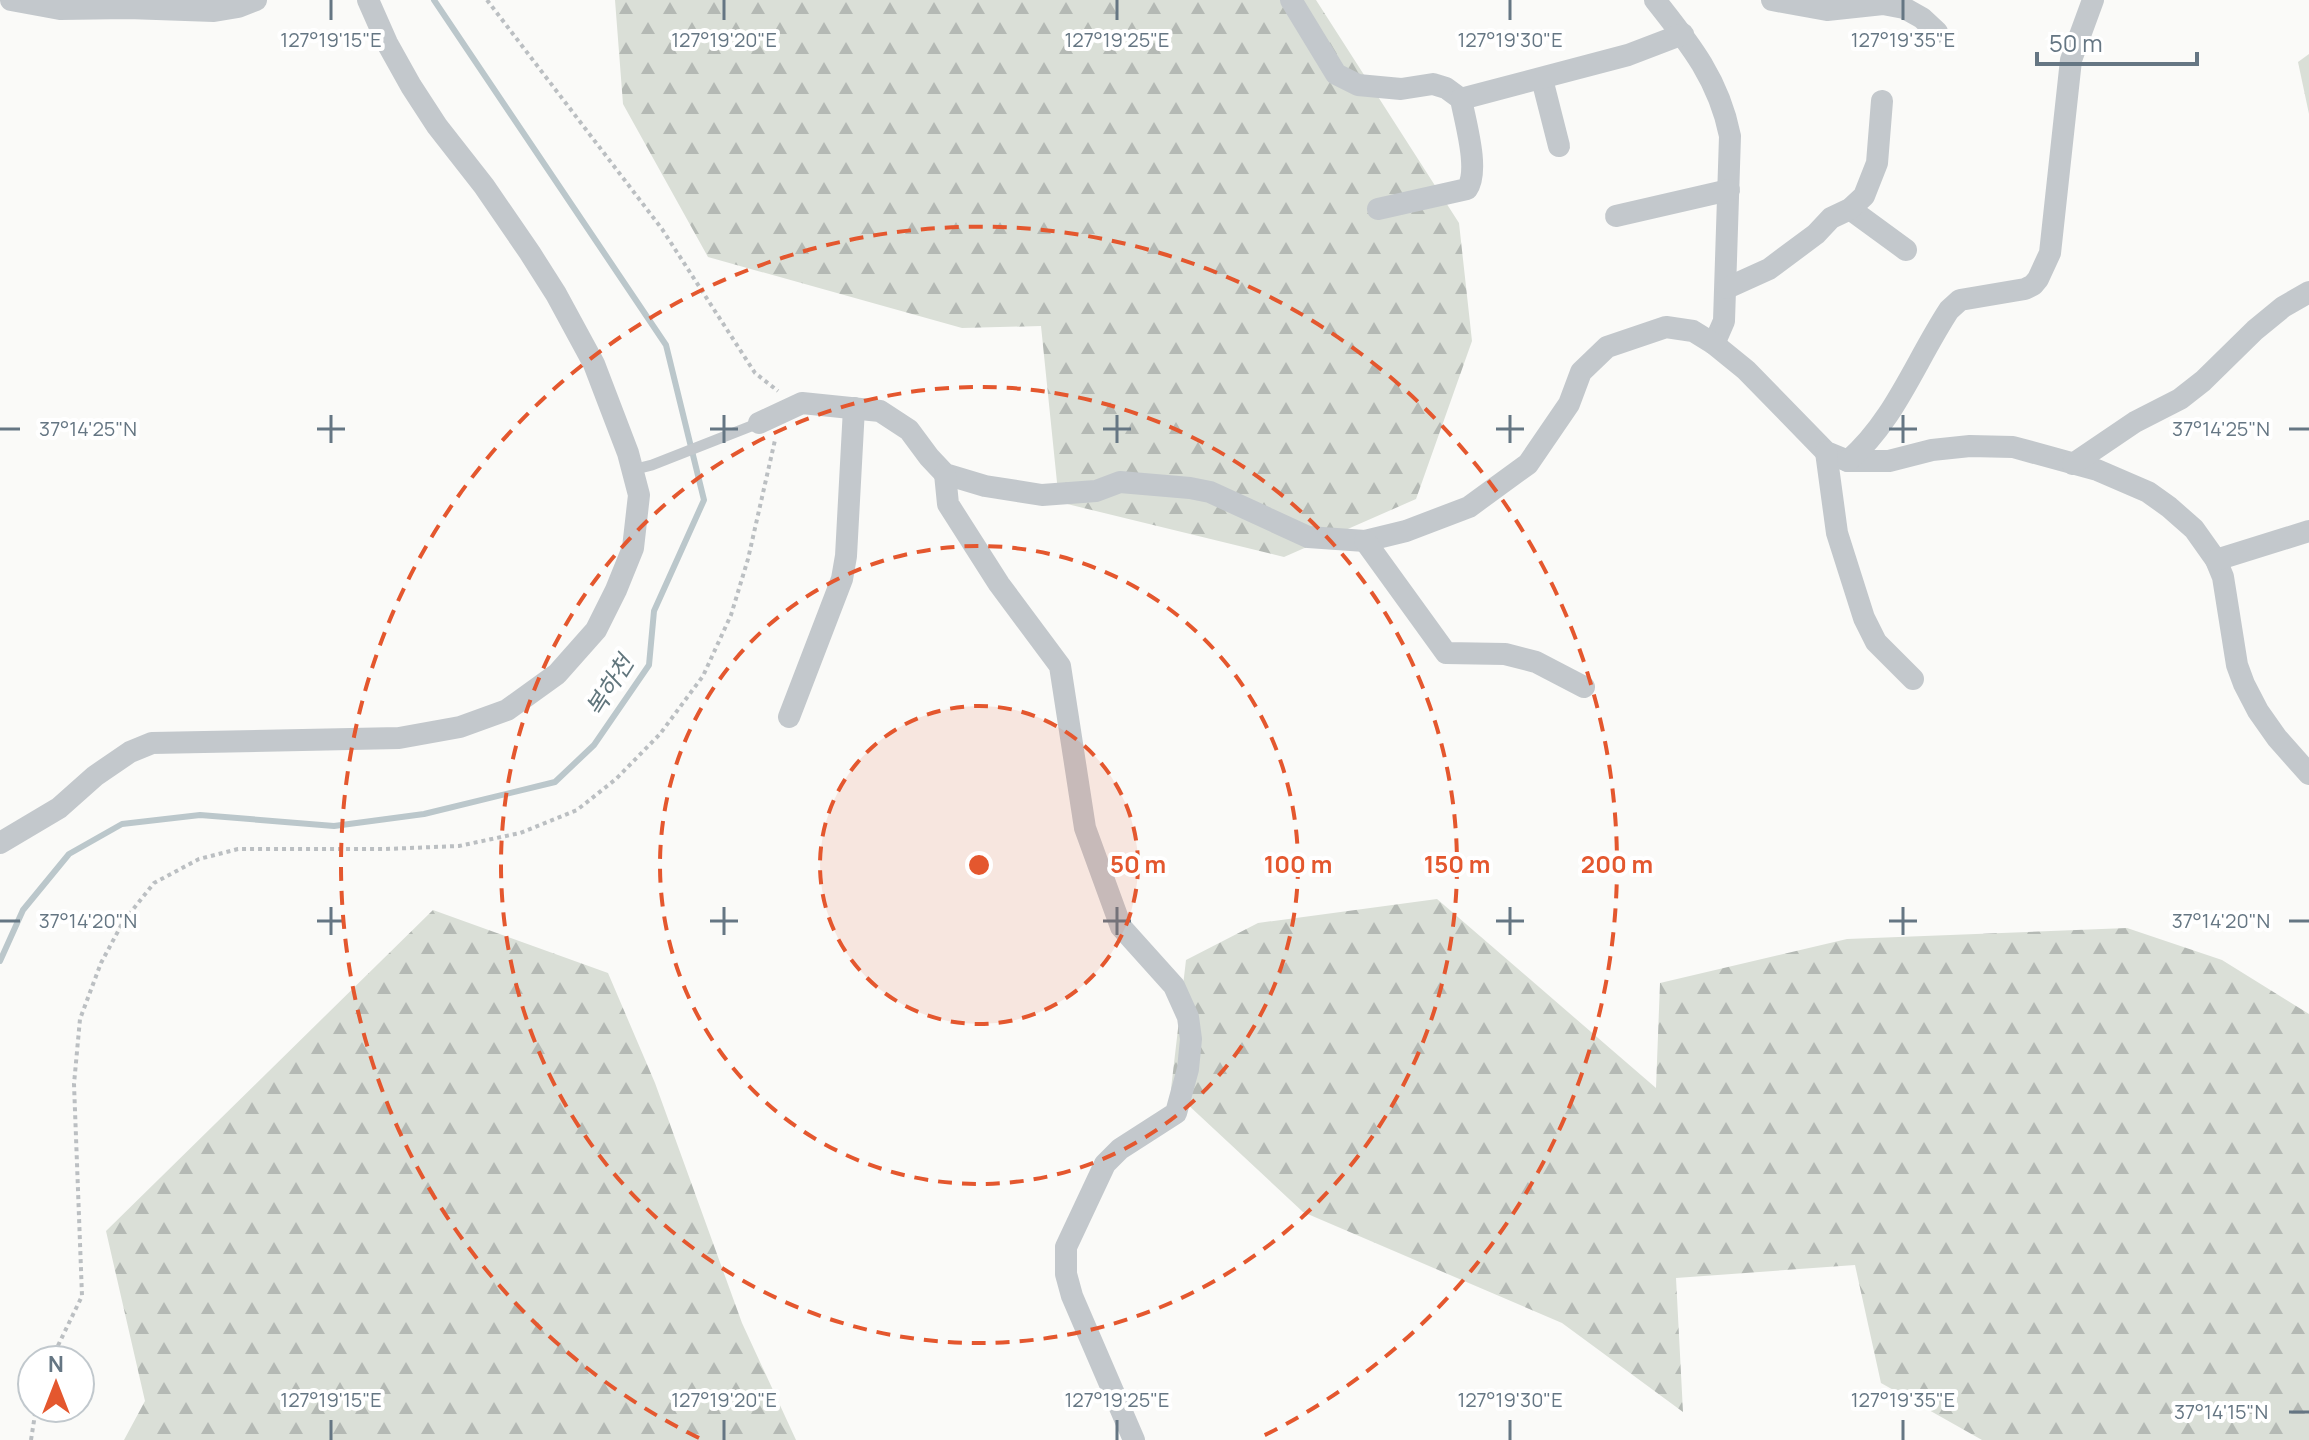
<svg xmlns="http://www.w3.org/2000/svg" width="2309" height="1440" font-family="Manrope,'Noto Sans KR',sans-serif">
<defs>
<pattern id="forest-firs" width="22" height="20" patternUnits="userSpaceOnUse" patternTransform="scale(2)"><rect width="22" height="20" fill="#dadfd7"/><path d="M5 1l3.5 6h-7zM16 11l3.5 6h-7z" fill="#b4b9b4"/></pattern>
</defs>
<rect width="100%" height="100%" fill="#fafaf8"/>
<g fill="url(#forest-firs)">
<path d="M615,0H1316L1459,223L1472,341L1416,499L1284,557L1059,502L1041,326L962,328L708,257L623,104Z"/>
<path d="M2309,54V114L2298,62Z"/>
<path d="M1437,899L1656,1088L1660,983L1847,939L2127,928L2222,960L2309,1014V1440H1982L1881,1383L1855,1265L1676,1278L1683,1412L1562,1323L1303,1212L1171,1089L1186,960L1258,923Z"/>
<path d="M433,910L608,973L655,1083L742,1323L796,1440H124L145,1401L106,1231Z"/>
</g>
<g fill="none" stroke-linecap="round" stroke-linejoin="round">
<path stroke="#bbc7cb" stroke-width="6" d="M0,961L23,910L69,854L122,824L200,815L334,826L424,814L555,782L594,745L649,665L654,611L704,500L666,345L434,0"/>
<g stroke="#bbbfc2" stroke-width="4" stroke-dasharray="4 4" stroke-linecap="butt">
<path d="M487,0L662,229L755,373L778,391"/>
<path d="M51,1360L82,1296L74,1084L80,1019L101,963L123,922L154,883L199,859L238,849H385L459,846L520,833L577,810L616,779L660,734L703,676L731,615L748,559L775,440"/>
<path d="M31,1440L36,1408"/>
</g>
<path stroke="#c3c8cc" stroke-width="11" d="M632,470L652,465L759,423"/>
<g stroke="#c3c8cc" stroke-width="22">
<path d="M11,0L60,9L128,8L214,11L238,7L256,0"/>
<path d="M1291,0L1336,74L1358,85L1401,89L1433,84L1446,88L1461,99C1465,121 1480,171 1467,189L1378,209"/>
<path d="M1655,0C1690,44 1719,80 1730,136L1724,321L1714,344"/>
<path d="M1772,0L1827,10L1883,4L1904,8L1922,18L1937,32"/>
<path d="M1542,79L1559,146"/>
<path d="M1461,99L1628,55L1683,34"/>
<path d="M1850,209L1906,250"/>
<path d="M1616,216L1729,190"/>
<path d="M1727,288L1769,269L1816,234L1831,218L1850,209L1864,196L1877,163L1882,101"/>
<path d="M759,423L802,403L880,411L909,430L929,457L945,474L985,486L1042,495L1096,491L1120,482L1190,488L1210,492L1308,537L1365,541L1406,531L1469,507L1528,464L1569,404L1581,372L1607,347L1666,327L1693,331L1714,344L1746,370L1826,452L1848,461H1889L1932,450L1970,446L2013,447L2097,470L2148,492L2169,507L2194,529L2216,560L2223,577L2237,665L2244,684L2258,711L2277,738L2309,774"/>
<path d="M1826,452L1837,533L1864,618L1876,642L1913,679"/>
<path d="M1848,461C1895,420 1915,362 1949,310L1960,300L2025,289L2033,285L2038,279L2050,253L2071,60L2093,0"/>
<path d="M2073,464L2135,422L2180,399L2203,381L2255,330L2283,307L2309,292"/>
<path d="M945,474L948,504L999,584L1060,666L1085,828L1121,927L1174,986L1188,1017L1191,1039L1188,1069L1176,1113L1120,1149L1105,1164L1066,1247V1274L1072,1296L1134,1440"/>
<path d="M1365,541L1446,653L1505,654L1536,662L1584,687"/>
<path d="M2216,560L2309,531"/>
<path d="M789,717L842,579L846,556L854,408"/>
<path d="M0,843L59,808L95,776L130,752L152,743L399,738L460,727L507,710L557,674L596,630L616,590L633,548L639,495L628,453L594,364L556,294L530,253L484,186L437,126L411,86L387,43L368,0"/>
</g>
</g>
<path fill="none" stroke="#657683" stroke-width="3" d="M331,0V20M724,0V20M1117,0V20M1510,0V20M1903,0V20M331,415V443M724,415V443M1117,415V443M1510,415V443M1903,415V443M0,429H20M317,429H345M710,429H738M1103,429H1131M1496,429H1524M1889,429H1917M2289,429H2309M331,907V935M724,907V935M1117,907V935M1510,907V935M1903,907V935M0,921H20M317,921H345M710,921H738M1103,921H1131M1496,921H1524M1889,921H1917M2289,921H2309M2289,1412H2309M331,1420V1440M724,1420V1440M1117,1420V1440M1510,1420V1440M1903,1420V1440"/>
<circle cx="979" cy="865" r="159" fill="#e4572e" fill-opacity=".12"/>
<g fill="none" stroke="#e4572e" stroke-width="4" stroke-dasharray="14 10">
<circle cx="979" cy="865" r="159"/>
<circle cx="979" cy="865" r="319"/>
<circle cx="979" cy="865" r="478"/>
<path d="M699 1438A638 638 0 1 1 1259 1438"/>
</g>
<g text-anchor="middle" stroke-width="8" stroke-linejoin="round" paint-order="stroke">
<g font-size="24" font-style="italic" fill="#60757c" stroke="#fff">
<text transform="translate(610 686) rotate(-58)" y="8">복하천</text>
</g>
</g>
<g font-size="20" text-anchor="middle" fill="#657683" stroke="#fff" stroke-width="8" stroke-linejoin="round" paint-order="stroke">
<text x="331" y="47">127°19'15"E</text>
<text x="724" y="47">127°19'20"E</text>
<text x="1117" y="47">127°19'25"E</text>
<text x="1510" y="47">127°19'30"E</text>
<text x="1903" y="47">127°19'35"E</text>
<text x="88" y="436">37°14'25"N</text>
<text x="2221" y="436">37°14'25"N</text>
<text x="88" y="928">37°14'20"N</text>
<text x="2221" y="928">37°14'20"N</text>
<text x="331" y="1407">127°19'15"E</text>
<text x="724" y="1407">127°19'20"E</text>
<text x="1117" y="1407">127°19'25"E</text>
<text x="1510" y="1407">127°19'30"E</text>
<text x="1903" y="1407">127°19'35"E</text>
<text x="2221" y="1419">37°14'15"N</text>
</g>
<circle cx="979" cy="865" r="12" fill="#e4572e" stroke="#fff" stroke-width="4"/>
<g font-size="24" text-anchor="middle" font-weight="bold" fill="#e4572e" stroke="#fff" stroke-width="8" stroke-linejoin="round" paint-order="stroke">
<text x="1138" y="873">50 m</text>
<text x="1298" y="873">100 m</text>
<text x="1457" y="873">150 m</text>
<text x="1617" y="873">200 m</text>
</g>
<g transform="translate(56 1384)"><circle r="38" fill="#ffffff" stroke="#c1c8cd" stroke-width="2"/>
<path d="M0-6L14 30L0 20L-14 30Z" fill="#e4572e"/>
<text y="-12" font-size="22" font-weight="bold" text-anchor="middle" fill="#657683">N</text>
</g>
<path d="M2037 52v12h160v-12" fill="none" stroke="#657683" stroke-width="4"/>
<text x="2049" y="52" font-size="24" fill="#657683" stroke="#ffffff" stroke-width="6" paint-order="stroke">50 m</text>
</svg>
